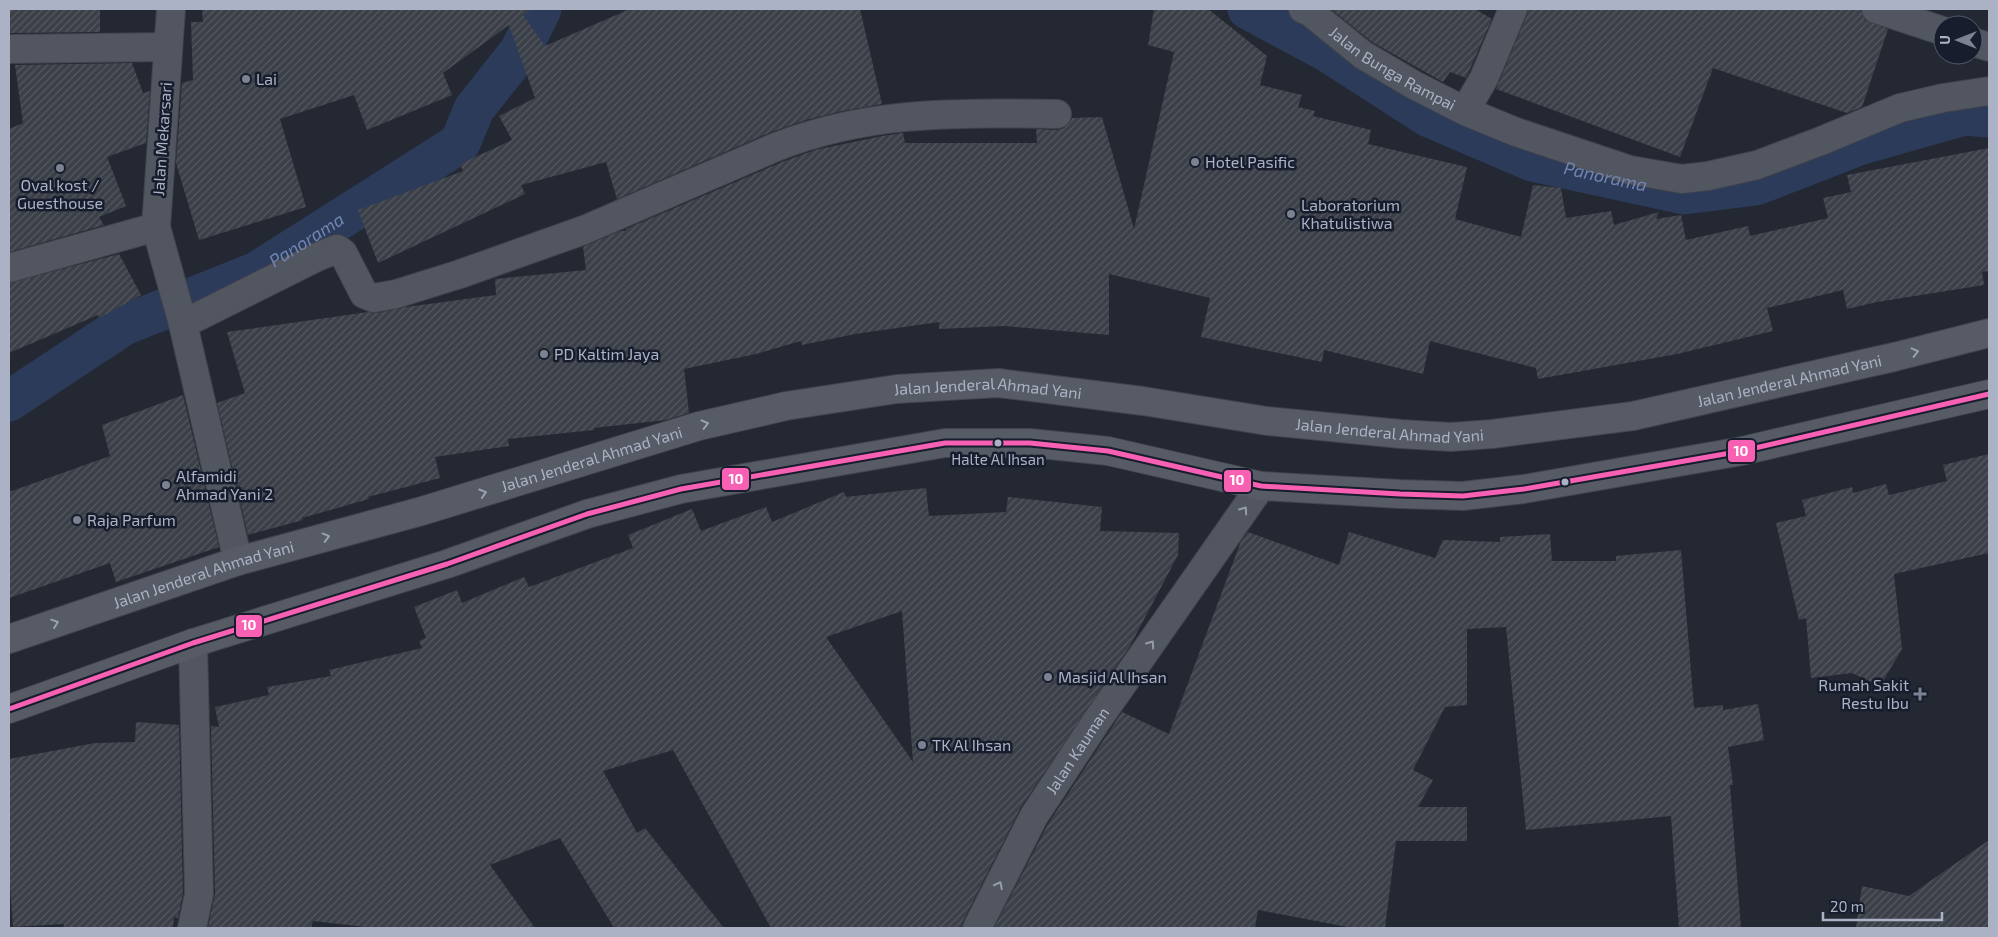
<svg xmlns="http://www.w3.org/2000/svg" width="1998" height="937" font-family="'Exo 2',sans-serif">
<defs>
<pattern id="building-hatch" width="6" height="6" patternUnits="userSpaceOnUse" patternTransform="scale(1.25)"><rect width="6" height="6" fill="#3b3f48"/><path d="M-1 1l2-2M0 6l6-6M5 7l2-2" fill="none" stroke="#555861"/></pattern>
</defs>
<rect width="100%" height="100%" fill="#232832"/>
<g fill="none" stroke-linecap="round" stroke-linejoin="round">
<g stroke="#2c3b5a" stroke-width="41">
<path id="s1" d="M1248,9L1328,52L1429,117L1532,161L1684,194L1756,185L1862,144L1964,115L1989,117"/>
<path id="s2" d="M9,401L124,325L257,272L460,143L474,109L520,51L541,9"/>
</g>
</g>
<g fill="url(#building-hatch)" fill-rule="evenodd">
<path d="M9,9H100V32L10,33Z"/>
<path d="M202,9H531L523,15L545,46L630,9H860L882,104L842,111L806,120L771,132L617,199L606,162L521,185L525,194L378,263L358,210L463,171L460,164L512,140L499,116L535,98L509,25L443,73L452,95L367,130L354,95L280,119L306,207L199,240L176,163L182,83L193,80L191,22H203Z"/>
<path d="M1154,9H1208L1267,56L1260,85L1302,95L1298,107L1315,111L1313,116L1371,130L1368,144L1467,167L1455,219L1521,237L1533,185L1561,188L1566,218L1611,211L1614,225L1659,212L1656,219L1681,215L1686,240L1748,226L1750,236L1828,218L1823,198L1851,192L1847,175L1989,148V271L1982,272L1984,285L1877,302L1847,309L1843,290L1767,308L1773,331L1677,354L1538,379L1536,368L1430,341L1423,374L1324,350L1322,362L1201,337L1210,298L1109,274V335L1004,326L939,329V322L855,334L802,345L801,341L756,354L684,369L689,413L666,420L594,428V430L508,439L509,446L435,457L440,478L368,497L369,499L302,518L303,520L248,535L217,403L245,393L227,332L368,312L377,313L406,307L496,295L495,279L586,270L583,247L620,231H626V229L782,162L815,150L882,136L903,133L905,143H1037L1036,129L1057,130L1064,128L1070,122L1072,118L1102,117L1134,229L1174,52L1148,45Z"/>
<path d="M1331,9H1475L1492,19L1466,78L1450,72L1443,82L1372,42Z"/>
<path d="M1528,9H1861L1865,20L1888,29L1862,107L1847,113L1713,68L1680,157L1496,89L1527,15Z"/>
<path d="M132,63L143,93L150,91L146,143L107,157L126,206L99,217L104,225L9,252V129L23,123L15,65Z"/>
<path d="M119,254L141,295L99,318L98,315L9,353V283Z"/>
<path d="M183,395L219,547L116,582L110,563L9,598V492L110,456L102,425Z"/>
<path d="M1989,454V553L1894,574L1902,649L1880,686L1852,673L1811,678L1806,618L1799,620L1776,523L1806,516L1802,500L1852,487L1853,493L1886,484L1889,495L1947,481L1943,465Z"/>
<path d="M926,488L929,516L1006,512L1008,497L1102,507L1100,531L1179,533L1178,555L1130,646L1021,807L963,921L961,928H771L673,750L603,771L637,833L645,828L724,928H614L560,838L490,865L535,928H373L313,921L311,928L208,927L215,894L211,726L219,727L215,707L269,695L267,687L331,676L329,670L422,648L419,641L426,638L414,607L457,590L462,603L524,577L529,587L633,548L628,535L692,509L701,531L766,507L772,522L844,492L846,497ZM902,611L913,762L826,637Z"/>
<path d="M1248,532L1339,565L1349,532L1435,558L1443,540L1500,542V537L1550,534L1552,561H1616V556L1681,550L1694,708L1723,705V710L1758,704L1764,740L1728,747L1733,785H1730L1741,928H1679L1671,816L1526,830L1506,627L1467,629V705L1445,707L1413,770L1433,780L1418,807H1467V841H1396L1385,928H1353L1258,910L1255,928H994L1048,824L1122,712L1169,734L1241,541Z"/>
<path d="M136,722L179,725L183,893L178,918L174,917L173,928H63L64,924L13,927L9,871V759L95,743L135,742Z"/>
<path d="M1989,840V928H1856L1862,886L1909,896Z"/>
</g>
<g fill="none" stroke-linecap="round" stroke-linejoin="round">
<defs>
<g id="minor">
<path id="s3" d="M1303,9L1310,12L1363,55L1414,85L1465,111L1484,78L1513,9"/>
<path d="M1876,9L1943,31"/>
<path d="M1973,42L1989,47"/>
<path d="M9,49L168,47"/>
<path d="M1465,111L1516,132L1630,170L1682,179L1708,176L1757,165L1821,141L1900,108L1943,98L1989,91"/>
<path d="M9,268L156,227"/>
<path d="M183,324L317,257L337,249L343,253L364,294L374,298L396,294L460,274L584,230L776,147C870,110 958,113 1057,114"/>
<path d="M192,928L199,894L193,643"/>
<path id="s4" d="M977,928L1034,816L1096,722L1261,486"/>
</g>
<path id="tertiary" d="M171,9L156,227L183,324L238,561"/>
<g id="secondary">
<path id="s5" d="M9,639L238,561L422,511L699,426L786,406L897,389L998,383L1143,401L1267,421L1401,434L1451,437L1492,434L1633,416L1894,357L1989,333"/>
<path d="M9,709L193,643L447,564L587,514L681,489L945,443H1030L1108,451L1261,486L1400,494L1463,496L1524,489L1742,451L1989,394"/>
</g>
</defs>
<use href="#minor" stroke="#3f434b" stroke-width="30"/>
<use href="#tertiary" stroke="#3f434b" stroke-width="30"/>
<use href="#secondary" stroke="#3f434b" stroke-width="30"/>
<use href="#minor" stroke="#525660" stroke-width="28"/>
<use href="#tertiary" stroke="#525660" stroke-width="28"/>
<use href="#secondary" stroke="#575b65" stroke-width="28"/>
<defs>
<path id="bus-1" d="M9,709L193,643L447,564L587,514L681,489L945,443H1030L1108,451L1261,486L1400,494L1463,496L1524,489L1742,451L1989,394"/>
</defs>
<use href="#bus-1" stroke="#171d2c" stroke-width="9"/>
<use href="#bus-1" stroke="#f860b3" stroke-width="5"/>
</g>
<defs><path id="oneway-chevron" d="M-2-3.5L2.5 0L-2 3.5" fill="none" stroke-width="1.6" stroke-linecap="round" stroke-linejoin="round" transform="scale(1.25)"/></defs>
<g stroke="#9aa1b2">
<use href="#oneway-chevron" transform="translate(1915 352) rotate(-14)"/>
<use href="#oneway-chevron" transform="translate(705 424) rotate(-14)"/>
<use href="#oneway-chevron" transform="translate(483 493) rotate(-17)"/>
<use href="#oneway-chevron" transform="translate(326 537) rotate(-15)"/>
<use href="#oneway-chevron" transform="translate(55 623) rotate(-19)"/>
</g>
<g stroke="#959bac">
<use href="#oneway-chevron" transform="translate(1244 510) rotate(-55)"/>
<use href="#oneway-chevron" transform="translate(1151 644) rotate(-55)"/>
<use href="#oneway-chevron" transform="translate(999 885) rotate(-63)"/>
</g>
<g fill="#7b8292" stroke="#171d2c" stroke-width="2">
<circle cx="246" cy="79" r="5"/>
<circle cx="1195" cy="162" r="5"/>
<circle cx="60" cy="168" r="5"/>
<circle cx="1291" cy="214" r="5"/>
<circle cx="544" cy="354" r="5"/>
<circle cx="166" cy="485" r="5"/>
<circle cx="77" cy="520" r="5"/>
<circle cx="1048" cy="677" r="5"/>
<path d="M1917.5 686.5h5v5h5v5h-5v5h-5v-5h-5v-5h5z"/>
<circle cx="922" cy="745" r="5"/>
</g>
<g fill="#abb2c5" stroke="#171d2c" stroke-width="2">
<circle cx="998" cy="443" r="4.5"/>
<circle cx="1565" cy="482" r="4.5"/>
</g>
<g text-anchor="middle" stroke-width="5" stroke-linejoin="round" paint-order="stroke">
<g font-size="15" fill="#abb2c5" stroke="#171d2c">
<text x="998" y="465">Halte Al Ihsan</text>
</g>
<g font-size="16" fill="#abb2c5" stroke="#171d2c">
<text dy="6" stroke="none"><textPath href="#s3" startOffset="108">Jalan Bunga Rampai</textPath></text>
<text transform="translate(162 139) rotate(-86)" y="6">Jalan Mekarsari</text>
<text dy="6" stroke="none"><textPath href="#s5" startOffset="1825">Jalan Jenderal Ahmad Yani</textPath></text>
<text dy="6" stroke="none"><textPath href="#s5" startOffset="1015">Jalan Jenderal Ahmad Yani</textPath></text>
<text dy="6" stroke="none"><textPath href="#s5" startOffset="1420">Jalan Jenderal Ahmad Yani</textPath></text>
<text dy="6" stroke="none"><textPath href="#s5" startOffset="610">Jalan Jenderal Ahmad Yani</textPath></text>
<text dy="6" stroke="none"><textPath href="#s5" startOffset="205">Jalan Jenderal Ahmad Yani</textPath></text>
<text dy="6" stroke="none"><textPath href="#s4" startOffset="204">Jalan Kauman</textPath></text>
</g>
<g font-size="16" fill="#abb2c5" stroke="#171d2c" text-anchor="start">
<text x="256" y="85">Lai</text>
<text x="1205" y="168">Hotel Pasific</text>
<text x="60" y="191" text-anchor="middle">Oval kost /<tspan x="60" dy="18">Guesthouse</tspan></text>
<text x="1301" y="211">Laboratorium<tspan x="1301" dy="18">Khatulistiwa</tspan></text>
<text x="554" y="360">PD Kaltim Jaya</text>
<text x="176" y="482">Alfamidi<tspan x="176" dy="18">Ahmad Yani 2</tspan></text>
<text x="87" y="526">Raja Parfum</text>
<text x="1058" y="683">Masjid Al Ihsan</text>
<text x="1909" y="691" text-anchor="end">Rumah Sakit<tspan x="1909" dy="18">Restu Ibu</tspan></text>
<text x="932" y="751">TK Al Ihsan</text>
</g>
<g font-size="18" font-style="italic" fill="#7085b1" stroke="#171d2c">
<text dy="6" stroke="none"><textPath href="#s1" startOffset="398">Panorama</textPath></text>
<text dy="6" stroke="none"><textPath href="#s2" startOffset="340">Panorama</textPath></text>
</g>
</g>
<g stroke="#171d2c" stroke-width="2">
<rect x="1727" y="439" width="29" height="24" rx="5" fill="#f860b3"/>
<rect x="721" y="467" width="29" height="24" rx="5" fill="#f860b3"/>
<rect x="1223" y="469" width="29" height="24" rx="5" fill="#f860b3"/>
<rect x="235" y="614" width="28" height="24" rx="5" fill="#f860b3"/>
</g>
<g font-size="14" text-anchor="middle" font-weight="bold" fill="#fff">
<text x="1741" y="456">10</text>
<text x="736" y="484">10</text>
<text x="1237" y="485">10</text>
<text x="249" y="630">10</text>
</g>
<rect width="1998" height="937" fill="none" stroke="#abb2c5" stroke-width="20"/>
<g transform="translate(1958 40) rotate(270)"><circle r="24" fill="#171d2c" stroke="#525969"/>
<path d="M0-4L9 19L0 12L-9 19Z" fill="#7b8292"/>
<text y="-8" font-size="14" font-weight="bold" text-anchor="middle" fill="#abb2c5">U</text>
</g>
<path d="M1823 912v8h119v-8" fill="none" stroke="#abb2c5" stroke-width="2.5"/>
<text x="1830" y="912" font-size="15" fill="#abb2c5" stroke="#171d2c" stroke-width="4" paint-order="stroke">20 m</text>
</svg>
